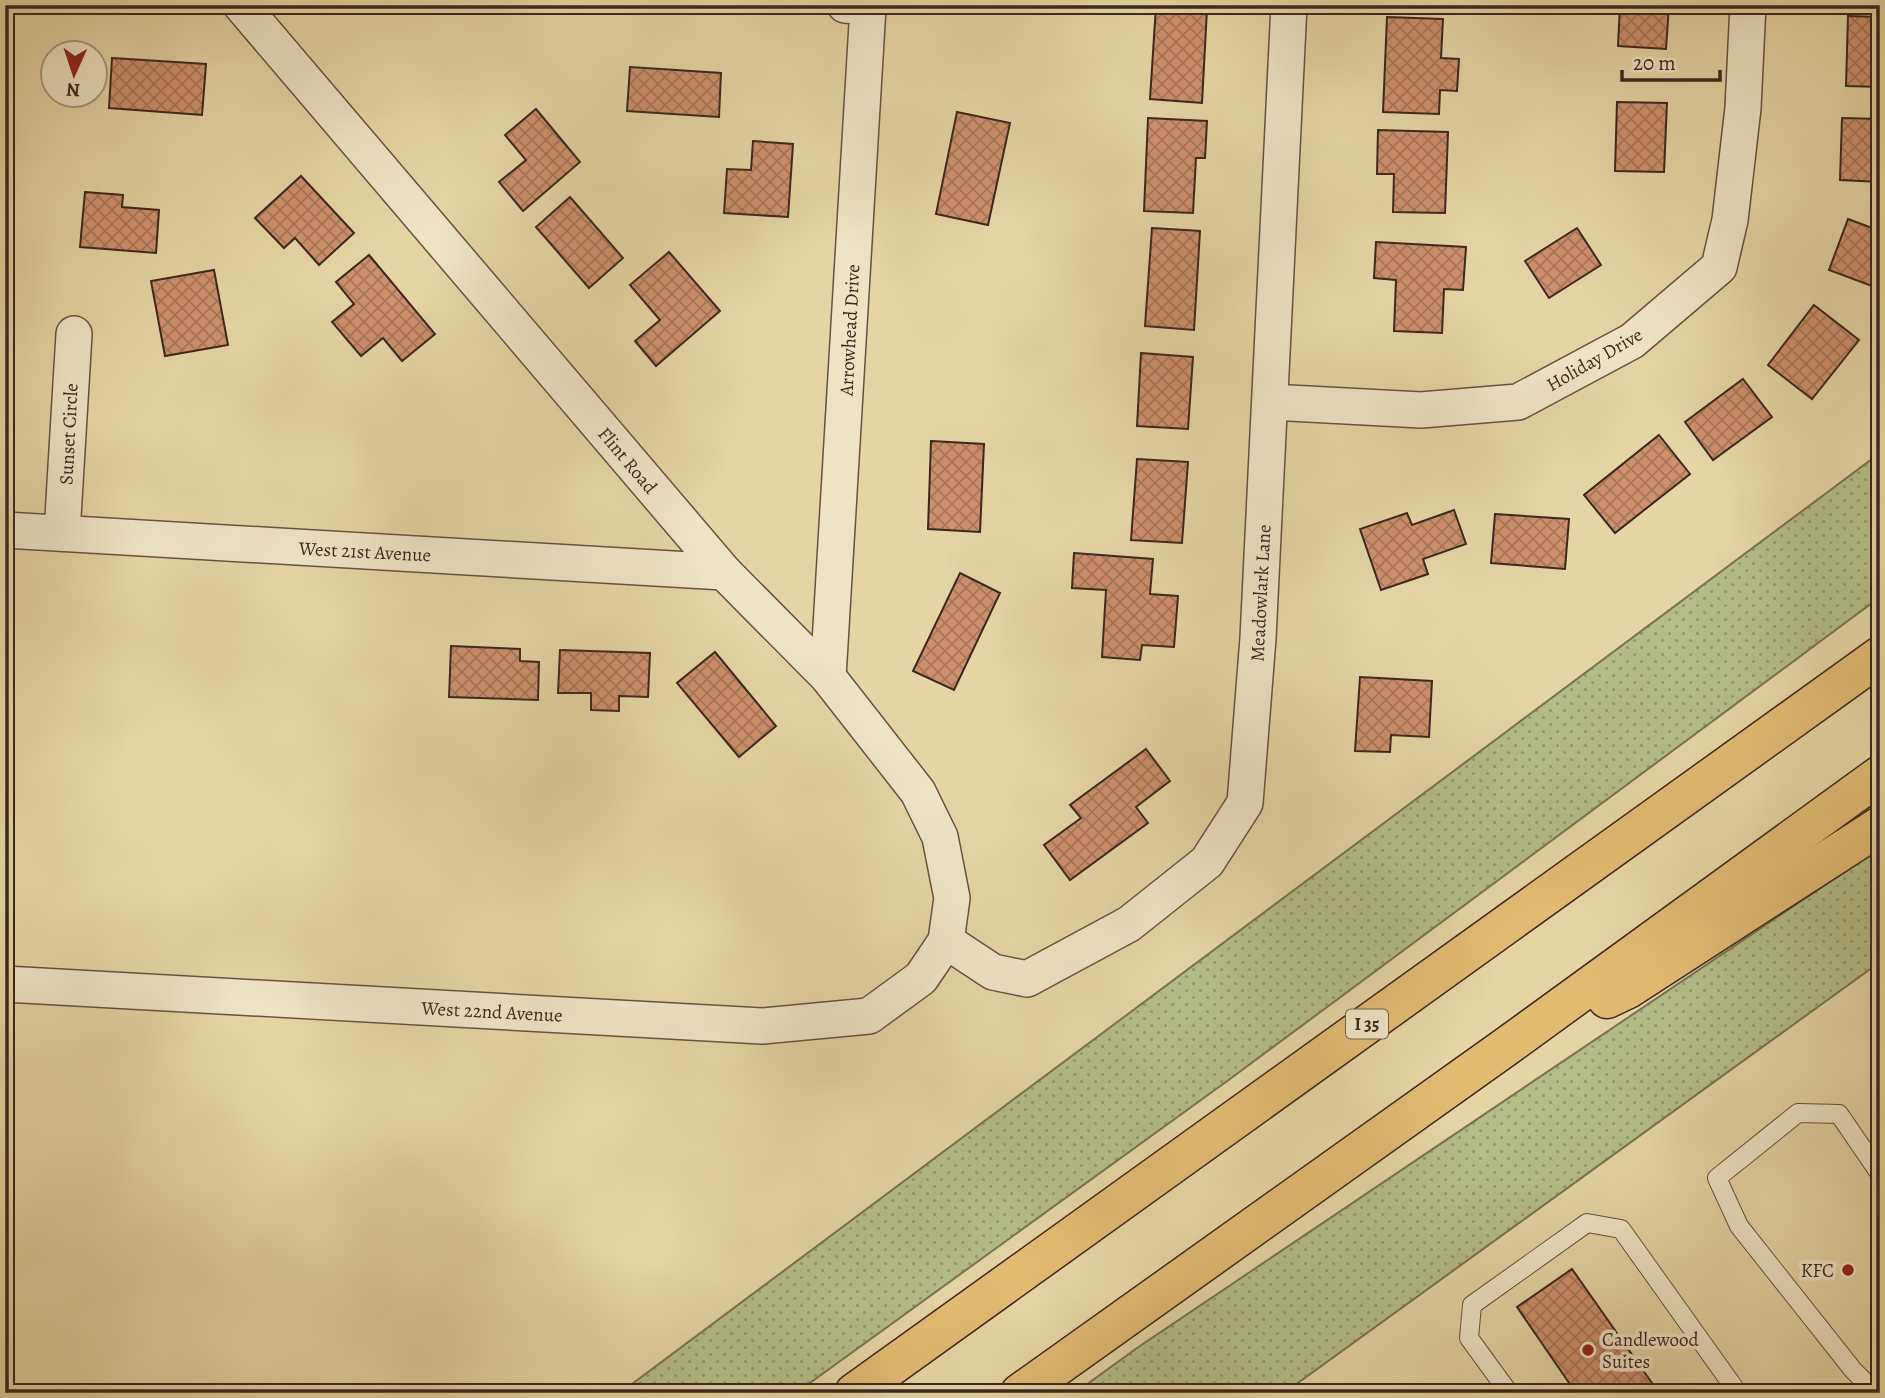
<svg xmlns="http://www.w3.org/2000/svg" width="1885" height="1398" font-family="Alegreya,serif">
<defs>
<pattern id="grass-dots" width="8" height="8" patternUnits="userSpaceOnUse" patternTransform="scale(1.75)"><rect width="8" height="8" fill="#b4bd86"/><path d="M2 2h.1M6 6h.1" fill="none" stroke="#949a6d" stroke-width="1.8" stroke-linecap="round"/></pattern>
<pattern id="building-cross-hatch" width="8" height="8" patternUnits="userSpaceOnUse" patternTransform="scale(1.75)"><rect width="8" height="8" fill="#cd906c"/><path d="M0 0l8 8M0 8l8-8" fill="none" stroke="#a87658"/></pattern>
</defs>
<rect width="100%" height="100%" fill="#e5d5a4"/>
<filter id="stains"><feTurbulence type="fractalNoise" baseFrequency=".00286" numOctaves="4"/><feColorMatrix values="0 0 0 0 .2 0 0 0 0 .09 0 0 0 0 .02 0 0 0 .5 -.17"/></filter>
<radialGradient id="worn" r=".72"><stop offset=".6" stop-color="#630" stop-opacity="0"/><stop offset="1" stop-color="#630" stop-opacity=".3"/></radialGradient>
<g fill="url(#grass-dots)" stroke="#787252" stroke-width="2">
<path d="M1880,453V597L1230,1079L796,1393H620Z"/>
<path d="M1880,848V962L1284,1393H1075L1137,1348Z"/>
</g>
<g fill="url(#building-cross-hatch)" stroke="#3b281f" stroke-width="2">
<path d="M1620,5H1669L1666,49L1618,46Z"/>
<path d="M1156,6L1207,9L1202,103L1150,99Z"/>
<path d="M1848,16L1880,17V87L1846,86Z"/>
<path d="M1387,17L1443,19L1441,58L1459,59L1457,91L1440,90L1439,114L1383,112Z"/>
<path d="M112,58L206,64L202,115L109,108Z"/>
<path d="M630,67L721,73L719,117L627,111Z"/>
<path d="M1617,102L1667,103L1664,172L1615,171Z"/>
<path d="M536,109L580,162L523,211L499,182L526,160L505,135Z"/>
<path d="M957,112L1010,123L988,225L936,214Z"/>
<path d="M1148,118L1207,121L1205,158H1196L1193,213L1144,211Z"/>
<path d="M1842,118L1880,119V182L1840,180Z"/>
<path d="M1378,130L1448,132L1445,213L1393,212L1394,174H1377Z"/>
<path d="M753,141L793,144L788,217L724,213L727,169L751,170Z"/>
<path d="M301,176L354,233L319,265L295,238L284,248L255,218Z"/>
<path d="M85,192L123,195L122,207L159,210L156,253L80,247Z"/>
<path d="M570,197L623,258L589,288L536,227Z"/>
<path d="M1848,219L1880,231V289L1829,270Z"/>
<path d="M1152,228L1200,231L1194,330L1145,326Z"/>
<path d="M1577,228L1601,265L1549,298L1525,261Z"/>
<path d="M1376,242L1466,247L1463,290L1444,289L1442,333L1394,331L1396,280L1374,278Z"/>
<path d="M669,252L720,311L656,366L635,341L660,320L630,285Z"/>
<path d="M369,255L435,334L402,361L383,338L361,356L332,322L354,304L336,282Z"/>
<path d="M214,270L228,345L165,356L151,281Z"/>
<path d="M1814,305L1859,340L1812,399L1768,365Z"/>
<path d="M1141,353L1193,357L1188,429L1137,426Z"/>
<path d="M1743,379L1772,417L1713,460L1685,422Z"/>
<path d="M1659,435L1690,474L1615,533L1584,495Z"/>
<path d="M931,441L984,444L980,532L928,529Z"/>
<path d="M1137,459L1188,462L1182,543L1131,540Z"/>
<path d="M1454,510L1466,544L1423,559L1428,574L1381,590L1360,529L1407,513L1412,525Z"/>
<path d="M1495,514L1569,519L1565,569L1491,563Z"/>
<path d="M1074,553L1153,559L1150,594L1178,596L1174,647L1142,645L1140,660L1102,657L1106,590L1072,588Z"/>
<path d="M960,573L1000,593L954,690L913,671Z"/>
<path d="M451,646L520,649V661L539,662L538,700L449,697Z"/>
<path d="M560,650L650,653L648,697L619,696V711L591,710V693H558Z"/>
<path d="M715,652L776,726L739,757L677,683Z"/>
<path d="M1360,677L1432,681L1429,737L1391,735L1390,752L1355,751Z"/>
<path d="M1146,749L1170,781L1136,807L1148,823L1070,880L1044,845L1081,818L1070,805Z"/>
<path d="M1572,1269L1659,1393H1576L1517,1307Z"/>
</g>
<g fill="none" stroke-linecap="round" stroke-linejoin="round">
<defs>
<g id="service">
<path d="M1509,1393L1469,1338L1472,1305L1587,1223L1621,1229L1738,1393"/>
<path d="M1876,1393L1853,1370L1739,1226L1717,1178L1798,1113L1839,1114L1880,1174"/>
</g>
<g id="minor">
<path d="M1270,402L1421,410L1518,402L1632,341L1719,267L1730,220L1743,108L1748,5"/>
<path d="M5,530L724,572"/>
<path d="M62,533L74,334"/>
<path d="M828,677L868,7L845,5"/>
<path d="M946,941L993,972L1027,979L1129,924L1207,862L1245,803L1258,638L1289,5"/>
<path d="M5,984L762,1026L869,1016L921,978L946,941L952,898L940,837L918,792L828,677L724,572L241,5"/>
</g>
<g id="motorway">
<path d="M1607,999L1628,989L1880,826"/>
<path d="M854,1393L1880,656"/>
<path d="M1020,1393L1507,1046L1880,775"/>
</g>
</defs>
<use href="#service" stroke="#665340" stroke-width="20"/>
<use href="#minor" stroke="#665340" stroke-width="38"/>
<use href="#motorway" stroke="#3b281f" stroke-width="41"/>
<use href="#service" stroke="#eee4c4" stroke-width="18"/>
<use href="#minor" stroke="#eee4c4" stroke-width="35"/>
<use href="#motorway" stroke="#e2ba72" stroke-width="38"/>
</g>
<g fill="#8f2418" stroke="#eee4c4" stroke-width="2.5">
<circle cx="1848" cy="1270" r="7"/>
<circle cx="1588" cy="1350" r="7"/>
</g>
<g text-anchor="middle" stroke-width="7" stroke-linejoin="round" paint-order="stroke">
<rect fill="#eee4c4" stroke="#716050" stroke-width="2" x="1346" y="1009.5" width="42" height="29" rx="5"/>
<g font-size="18" font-weight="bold" fill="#3b281f">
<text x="1367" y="1030">I 35</text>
</g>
<g font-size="19" fill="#3b281f" stroke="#eee4c4">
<text transform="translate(849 330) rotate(-87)" y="7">Arrowhead Drive</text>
<text transform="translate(1594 359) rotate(-30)" y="7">Holiday Drive</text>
<text transform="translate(68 434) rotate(-87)" y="7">Sunset Circle</text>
<text transform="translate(628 460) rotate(50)" y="7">Flint Road</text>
<text transform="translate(365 551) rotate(3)" y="7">West 21st Avenue</text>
<text transform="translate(1260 593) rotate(-87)" y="7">Meadowlark Lane</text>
<text transform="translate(492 1011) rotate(3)" y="7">West 22nd Avenue</text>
</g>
<g font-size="19" fill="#3b281f" stroke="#eee4c4" text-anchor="end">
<text x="1834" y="1277">KFC</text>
<text x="1602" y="1346" text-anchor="start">Candlewood<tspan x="1602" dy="22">Suites</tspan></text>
</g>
</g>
<rect width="1885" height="1398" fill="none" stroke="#e5d5a4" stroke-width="28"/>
<rect x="7" y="7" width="1871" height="1384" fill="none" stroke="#3b281f" stroke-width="3.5"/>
<rect x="14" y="14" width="1857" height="1370" fill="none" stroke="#3b281f" stroke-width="2"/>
<g transform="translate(74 74) rotate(183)"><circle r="33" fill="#eee4c4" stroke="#a69982" stroke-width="2"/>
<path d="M0-5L12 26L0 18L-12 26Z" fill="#8f2418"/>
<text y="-10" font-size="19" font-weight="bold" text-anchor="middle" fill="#3b281f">N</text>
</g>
<path d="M1622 70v10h98v-10" fill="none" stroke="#3b281f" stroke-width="3.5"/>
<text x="1633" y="70" font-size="21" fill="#3b281f" stroke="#eee4c4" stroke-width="5" paint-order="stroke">20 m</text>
<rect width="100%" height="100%" filter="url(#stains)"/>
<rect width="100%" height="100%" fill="url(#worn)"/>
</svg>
